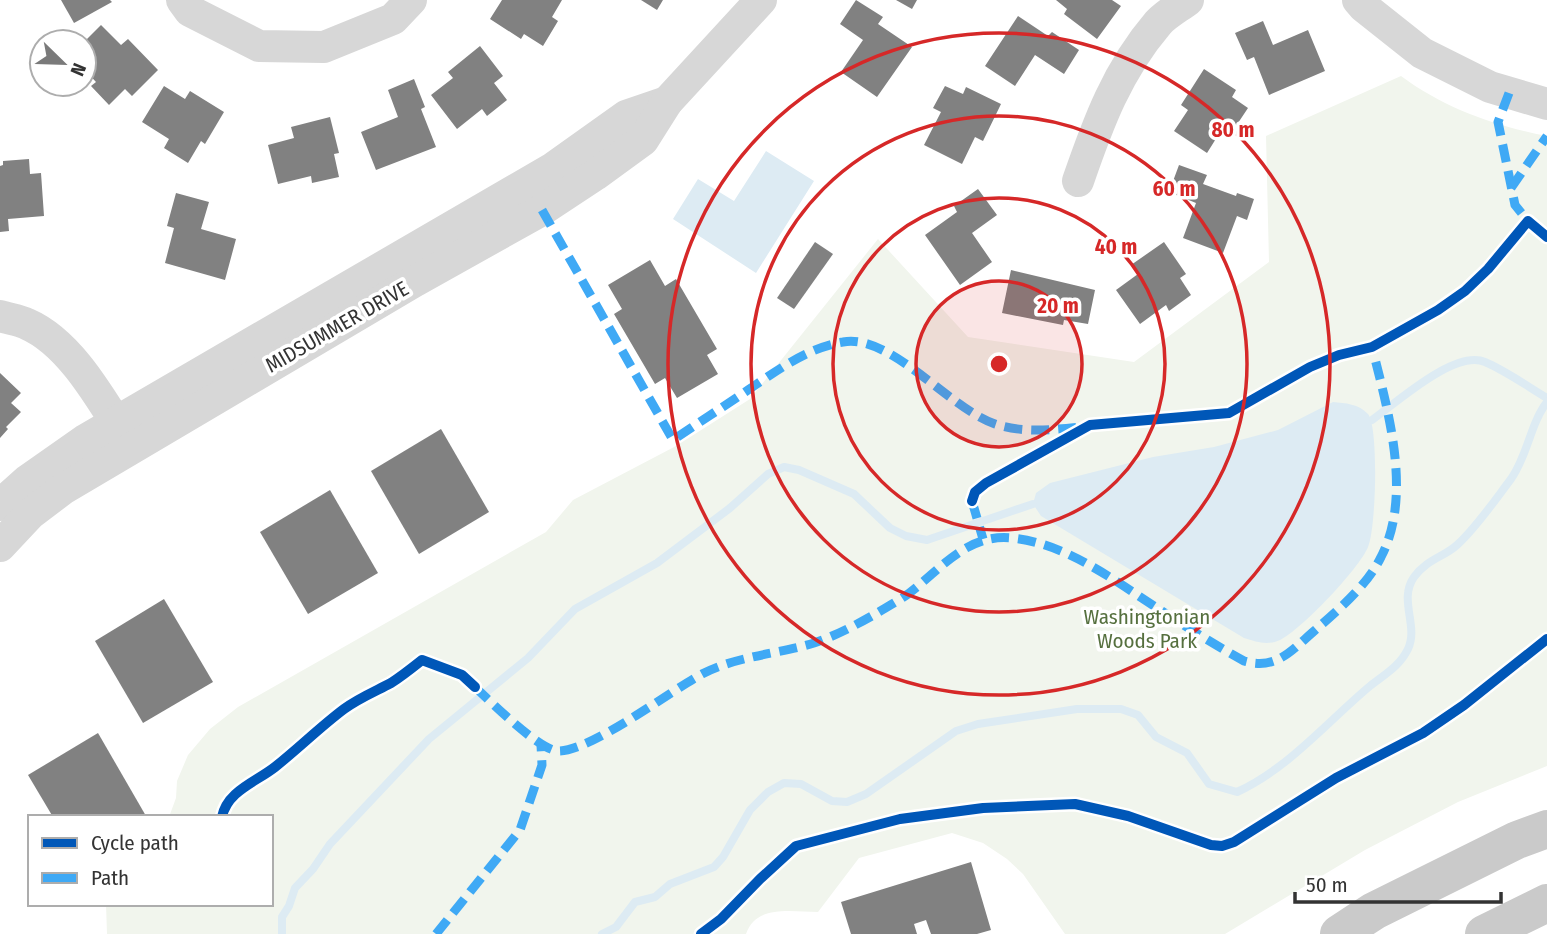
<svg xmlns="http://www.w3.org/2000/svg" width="1547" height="934" font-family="'Fira Sans Condensed',sans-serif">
<rect width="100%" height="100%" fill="#fff"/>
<path fill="#f1f5ed" d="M1401,76C1444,108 1495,126 1547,136V766L1458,802L1365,850L1225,934H1065L1023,874L1007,859L983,843L952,833L859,858L818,912C792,912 756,904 746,934H107L106,904H271V817H169L176,798L177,781L188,755L210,729L238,707L546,532L573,500L676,446L750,399L878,239L968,337L1134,362L1269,262L1266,136Z"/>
<g fill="#ddebf3">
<path d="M766,151L814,181L756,273L673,219L698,179L734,201Z"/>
<path d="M1333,402C1345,403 1359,404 1368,414C1379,427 1376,529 1368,547C1359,569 1301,630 1280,640C1267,646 1257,642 1244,638L1041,516L1033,504L1036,493L1050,483L1153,457L1214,447L1278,430Z"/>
</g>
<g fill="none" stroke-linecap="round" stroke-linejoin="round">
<g stroke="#ddebf3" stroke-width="8">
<path d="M1372,420C1396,403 1455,349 1485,362C1506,371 1527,386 1547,398"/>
<path d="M282,934V917L289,906L295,888L313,869L330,844L429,739L528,658L575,609L657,563L730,508L768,474L784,467L799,470L854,494L890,528L906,536L927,540L1033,504"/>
<path d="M602,934L616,927L635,902L655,897L670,884L714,867L723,857L750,810L768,792L784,783L801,784L832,801L847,802L866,794L956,731L978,724L1077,709H1121L1138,715L1156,737L1187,753L1209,784L1237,792C1289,768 1327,722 1370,686C1385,674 1399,667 1408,649C1419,626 1398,600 1414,577C1427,559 1444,557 1457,545C1476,528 1495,500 1511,479C1528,455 1530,424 1547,402"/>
</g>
</g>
<g fill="#818181">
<path d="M61,0H110L112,2L74,23Z"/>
<path d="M502,0H562L552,17L558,21L543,46L524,34L521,39L490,19Z"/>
<path d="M641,0H663L657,10Z"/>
<path d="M856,0L883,17L878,24L912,47L877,97L841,72L863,40L840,24Z"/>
<path d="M896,0H917L912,9Z"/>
<path d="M1056,0H1112L1121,6L1097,39L1064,14L1067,9Z"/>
<path d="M1018,16L1048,36L1052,32L1079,50L1064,74L1035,55L1015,86L985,66Z"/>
<path d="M1263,21L1273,45L1308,30L1325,71L1269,95L1254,57L1247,60L1235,33Z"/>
<path d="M101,25L121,45L128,39L158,70L132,96L125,89L109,105L91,86L96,82L84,69V42Z"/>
<path d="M480,46L503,76L494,83L507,100L487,116L482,109L457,129L431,95L453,78L448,72Z"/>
<path d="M1204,69L1236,90L1232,97L1248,108L1232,132L1224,126L1207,153L1174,131L1188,110L1181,105Z"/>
<path d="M414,79L425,107L421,109L436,147L376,170L361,132L398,117L388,90Z"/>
<path d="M164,86L185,99L190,91L224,112L205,144L201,141L188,163L164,148L169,139L142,122Z"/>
<path d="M945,86L963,94L966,87L1001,104L983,141L975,137L962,164L924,145L941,112L933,108Z"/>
<path d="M330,117L339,153L334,154L339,177L312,183L311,176L278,184L268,145L294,138L291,127Z"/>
<path d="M29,159L30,174L41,173L44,216L8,219L9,231L0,232V166L3,165V161Z"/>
<path d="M1179,165L1207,175L1203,184L1236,196L1237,193L1254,199L1247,220L1237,216L1223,253L1183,238L1196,203L1169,192Z"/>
<path d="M978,189L997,215L972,233L992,262L960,285L925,235L957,212L954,206Z"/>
<path d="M176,193L209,202L201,229L236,239L225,280L165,263L174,228L167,226Z"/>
<path d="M815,242L833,254L794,309L777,298Z"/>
<path d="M1164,242L1186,274L1180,278L1191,295L1169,311L1166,305L1140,324L1116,290L1138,274L1131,265Z"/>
<path d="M650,260L665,286L676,279L717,349L707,355L718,374L677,398L665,378L655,384L614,314L622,309L608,285Z"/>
<path d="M1011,270L1095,290L1088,324L1064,320L1063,325L1002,313Z"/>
<path d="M0,373L21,393L11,403L21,412L6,427L8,429L0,438Z"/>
<path d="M441,429L489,512L419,554L371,471Z"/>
<path d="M330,490L378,573L308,614L260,532Z"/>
<path d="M164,599L213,682L143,723L95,641Z"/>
<path d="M98,733L146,816L145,817H53L28,775Z"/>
<path d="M971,862L991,930L977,934H931L926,920L914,924L917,934H851L841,902Z"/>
</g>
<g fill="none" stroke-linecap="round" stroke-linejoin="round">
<g stroke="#d7d7d7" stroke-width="32">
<path d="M182,0L190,11L259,46L324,47L393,19L411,0"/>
<path d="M1358,0L1364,7L1422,53L1490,87L1547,104"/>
<path d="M1078,181C1098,123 1117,71 1158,23C1166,14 1179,7 1188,0"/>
<path d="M0,316C9,319 19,320 27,324C71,343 102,401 127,440"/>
<path d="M0,505L28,480L85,440L553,168L626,116L667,102"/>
<path d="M0,546L30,514L63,489L415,281L542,210L595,175L643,140L667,102L761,0"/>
</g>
<g stroke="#cacaca" stroke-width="38">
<path d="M1339,934L1374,911L1517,840L1547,829"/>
<path d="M1484,934L1547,903"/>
</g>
<g stroke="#3fa9f5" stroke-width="9" stroke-dasharray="18 9" stroke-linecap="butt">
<path d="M1509,93L1498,122L1515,205L1528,221"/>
<path d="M1511,188L1547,136"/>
<path d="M542,210L673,440C698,423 723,407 748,390C778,370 807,348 843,342C890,333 950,409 995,424C1022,433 1052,430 1080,427"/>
<path d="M972,501L983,539"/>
<path d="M475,687C491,702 539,750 558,751C590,752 670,691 702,674C737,656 778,654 814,643C835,636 858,624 877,613C887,607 898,601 908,594C940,570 967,533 1012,538C1064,543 1111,578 1154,606C1183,625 1213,644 1244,661C1276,670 1290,652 1313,632C1337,611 1367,586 1381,557C1413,495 1388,411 1372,347"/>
<path d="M436,934L520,830L542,765L541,745"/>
</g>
<defs>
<g id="cycleway">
<path d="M972,501L975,492L986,483L1090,425L1229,413L1310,367L1339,355L1372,347L1438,310L1465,291L1488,269L1528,221L1547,237"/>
<path d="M222,817C227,791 256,782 275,767C299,748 320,727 344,709C359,698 376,691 391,683C402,676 412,668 422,660L462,675L475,687"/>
<path d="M701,934L721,919L760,879L796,846L900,819L983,808L1075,804L1128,816L1211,845L1222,846L1234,842L1336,778L1423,733L1464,705L1547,639"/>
</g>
</defs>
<use href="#cycleway" stroke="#fff" stroke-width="15"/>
<use href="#cycleway" stroke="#0057b8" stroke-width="10"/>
</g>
<circle cx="999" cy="364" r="83" fill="#d62828" fill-opacity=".12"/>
<g fill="none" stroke="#d62828" stroke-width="3.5">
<circle cx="999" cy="364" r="83"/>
<circle cx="999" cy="364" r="166"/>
<circle cx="999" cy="364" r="248"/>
<circle cx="999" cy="364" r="331"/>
</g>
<g text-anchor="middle" stroke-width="7" stroke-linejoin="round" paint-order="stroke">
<g font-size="21" fill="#333" stroke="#fff">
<text transform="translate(337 327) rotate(-30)" y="7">MIDSUMMER DRIVE</text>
</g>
<g font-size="21" fill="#56703f" stroke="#fff">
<text x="1147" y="624">Washingtonian<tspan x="1147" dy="24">Woods Park</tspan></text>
</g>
</g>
<circle cx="999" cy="364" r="10" fill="#d62828" stroke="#fff" stroke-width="3.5"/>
<g font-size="21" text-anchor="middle" font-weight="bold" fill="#d62828" stroke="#fff" stroke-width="7" stroke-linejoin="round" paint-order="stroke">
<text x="1233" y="137">80 m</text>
<text x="1174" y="196">60 m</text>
<text x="1116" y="254">40 m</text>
<text x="1058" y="313">20 m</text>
</g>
<rect x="28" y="815" width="245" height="91" fill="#ffffff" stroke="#adadad" stroke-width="2"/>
<rect x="42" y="838" width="35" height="10" fill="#0057b8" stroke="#adadad" stroke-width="2"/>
<text x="91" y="850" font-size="21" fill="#333333">Cycle path</text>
<rect x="42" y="873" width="35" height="10" fill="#3fa9f5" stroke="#adadad" stroke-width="2"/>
<text x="91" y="885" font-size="21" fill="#333333">Path</text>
<g transform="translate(63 63) rotate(113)"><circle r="33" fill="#ffffff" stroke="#adadad" stroke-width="2"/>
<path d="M0-5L12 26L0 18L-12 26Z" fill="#7a7a7a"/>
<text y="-10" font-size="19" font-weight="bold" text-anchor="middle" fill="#333333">N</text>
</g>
<path d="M1295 892v10h206v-10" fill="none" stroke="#333333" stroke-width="3.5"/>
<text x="1306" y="892" font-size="21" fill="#333333" stroke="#ffffff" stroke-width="5" paint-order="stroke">50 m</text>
</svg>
